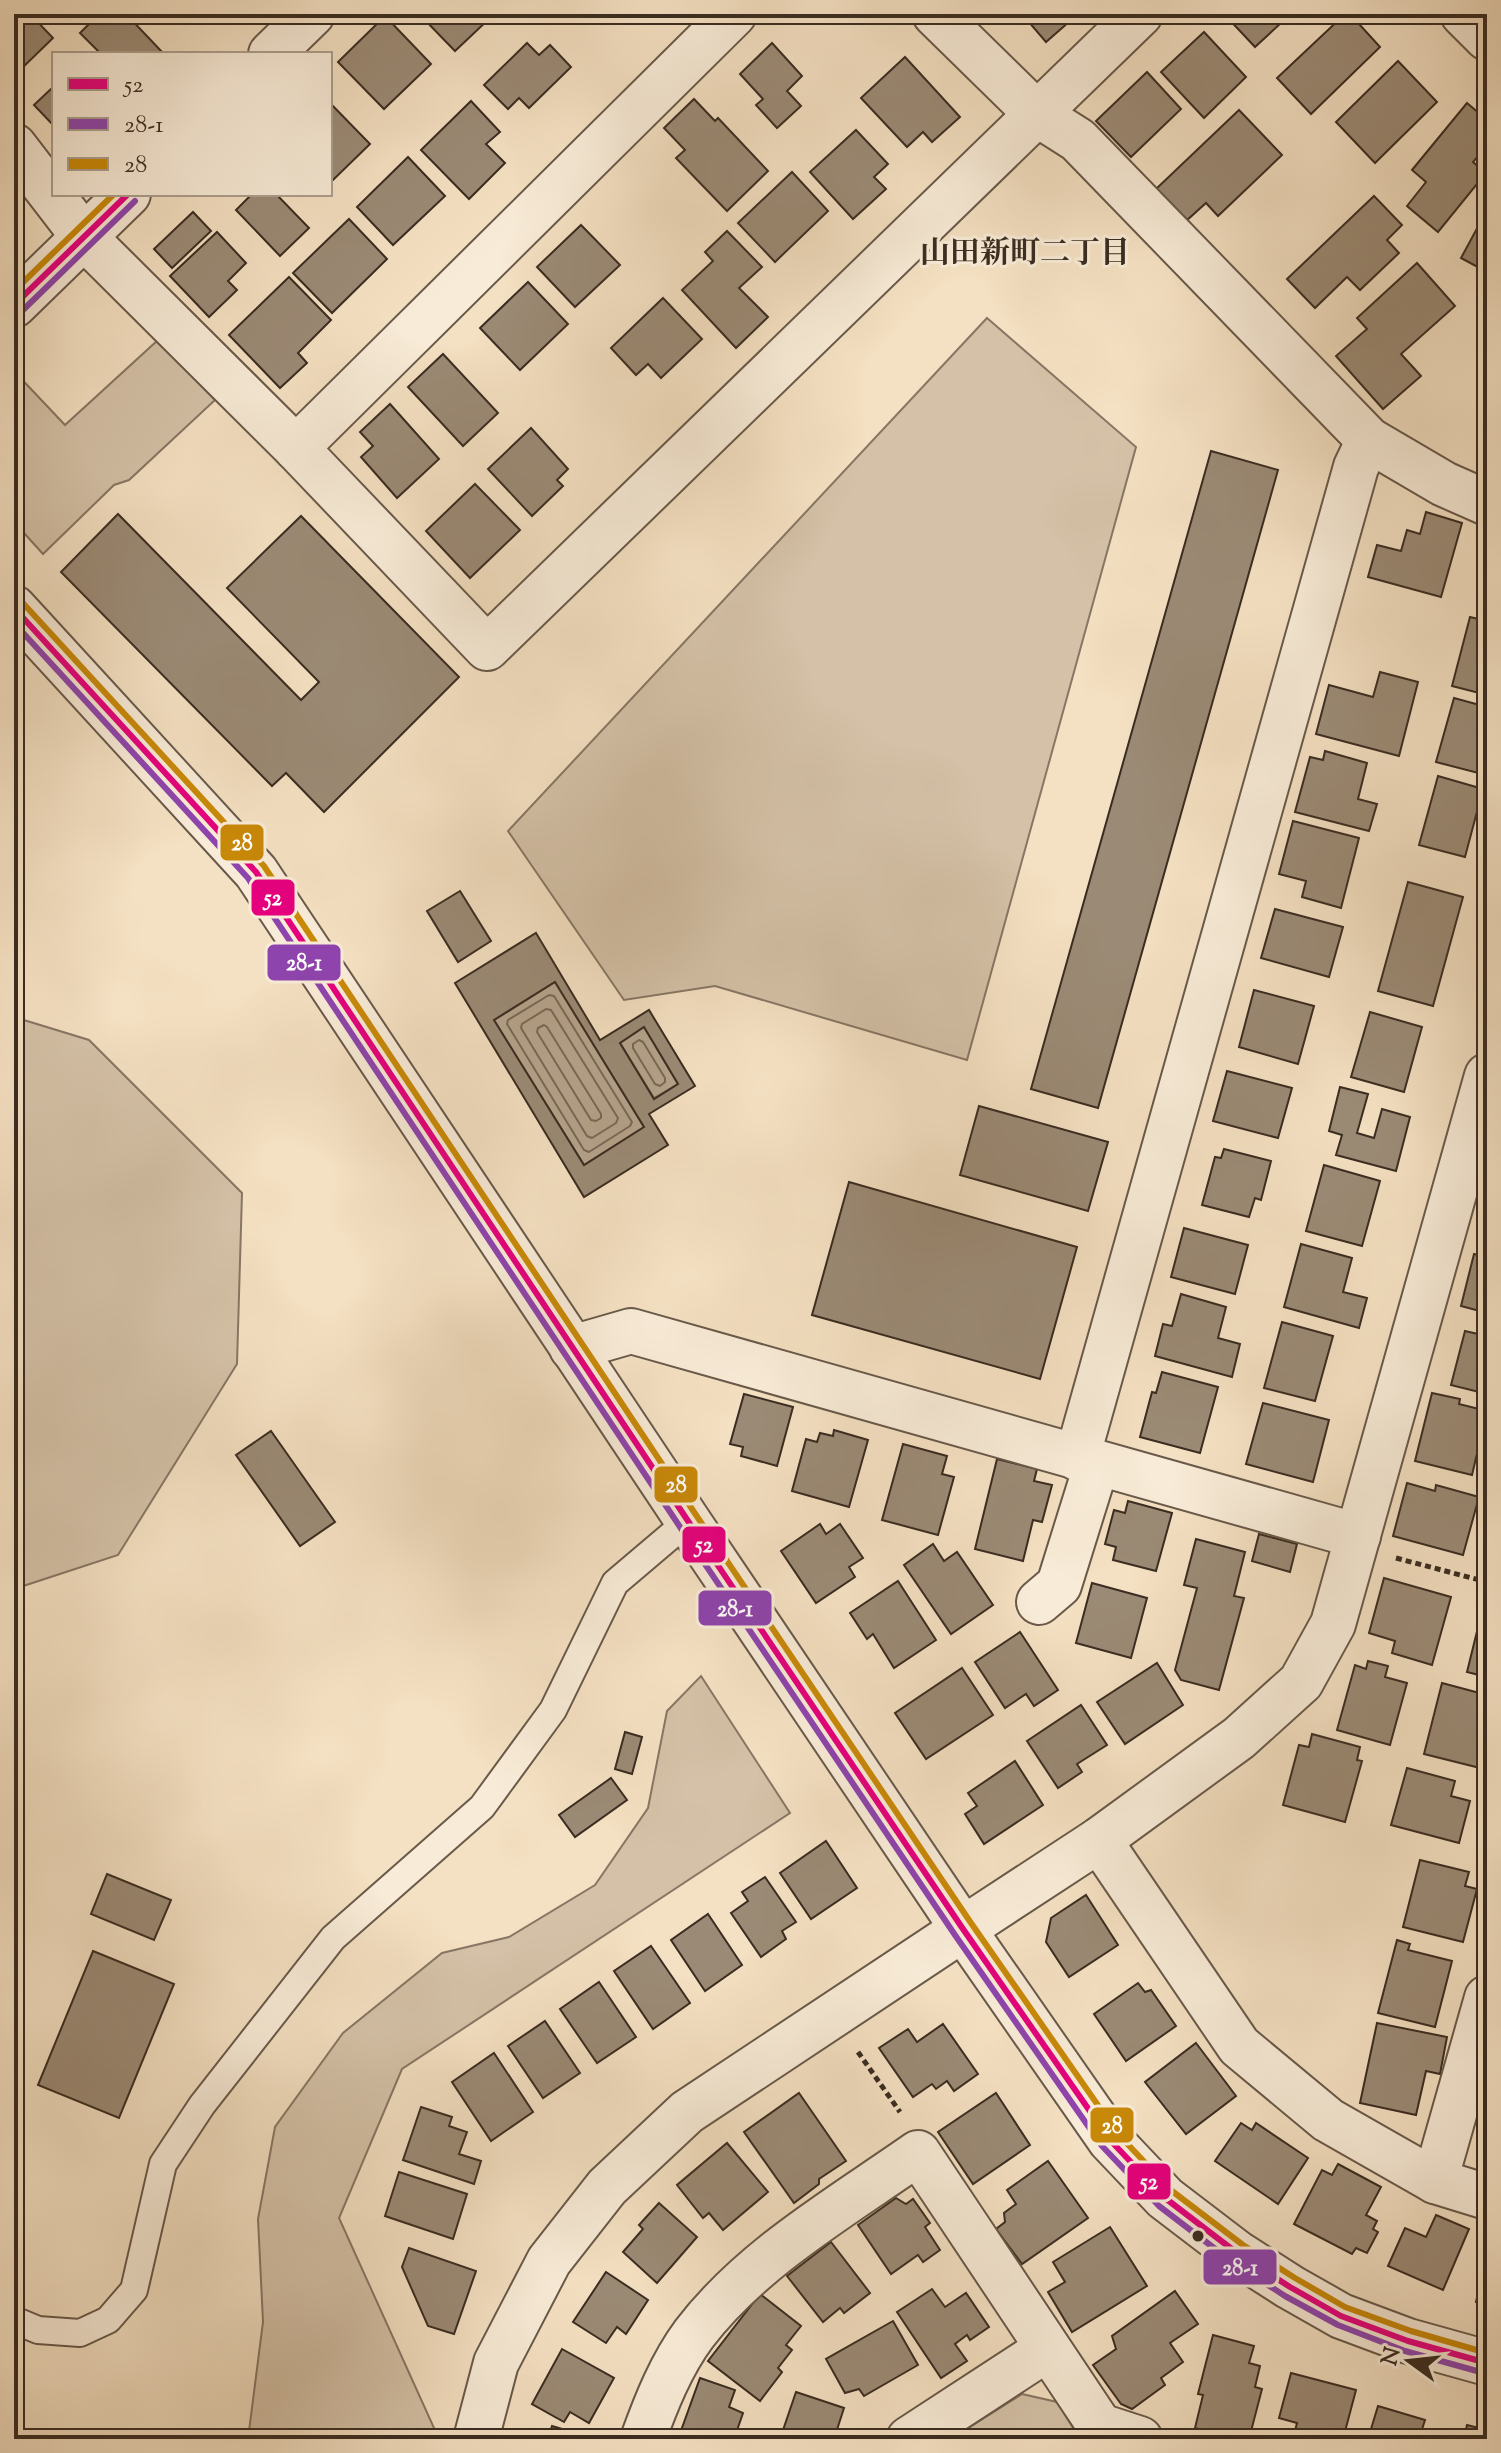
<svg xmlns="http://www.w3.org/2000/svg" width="1501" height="2453" font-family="'Sorts Mill Goudy','Noto Serif JP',serif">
<rect width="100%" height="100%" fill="#f4e0c2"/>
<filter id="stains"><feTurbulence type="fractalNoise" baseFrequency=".0025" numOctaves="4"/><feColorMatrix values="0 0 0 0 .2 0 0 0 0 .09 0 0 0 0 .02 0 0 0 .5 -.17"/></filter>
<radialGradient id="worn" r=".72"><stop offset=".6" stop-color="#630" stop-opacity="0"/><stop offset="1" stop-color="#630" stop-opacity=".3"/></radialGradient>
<g fill="#d4c1a7" stroke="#877664" stroke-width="2">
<path d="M987,318L1136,447L967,1060L715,986L624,1000L508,831Z"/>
<path d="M158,340L215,400L129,480L114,485L43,554L14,522V371L65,425Z"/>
<path d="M14,1017L89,1040L242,1193L237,1364L118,1555L14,1589Z"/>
<path d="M701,1676L790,1813L402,2069L339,2218L439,2439H248L263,2322L258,2219L275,2127L343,2033L442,1953L509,1937L595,1885L648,1808L667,1711Z"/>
<path d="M1022,2394L1057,2402L1080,2439H951Z"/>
</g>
<g fill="#b5a38b" stroke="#847361" stroke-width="2">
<path d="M555,982L644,1127L584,1165L494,1020Z"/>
<path d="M644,1027L678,1084L654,1098L620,1043Z"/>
</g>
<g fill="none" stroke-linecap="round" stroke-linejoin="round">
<g stroke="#786856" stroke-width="2">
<path d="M549,995L554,996L632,1122L630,1126L589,1152L584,1150L507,1024L508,1020Z"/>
<path d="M546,1009L551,1010L618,1118L616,1123L592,1138L587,1136L521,1028L522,1024Z"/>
<path d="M544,1025L547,1027L601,1114V1118L596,1121L591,1120L537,1032L538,1028Z"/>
<path d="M639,1040L643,1042L665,1078V1082L660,1086L655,1084L633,1048V1044Z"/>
</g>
</g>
<g fill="#9b8a75" stroke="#3a2c21" stroke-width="2" fill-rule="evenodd">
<path d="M14,14H30L53,38L14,76Z"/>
<path d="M99,14H126L164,54H101L80,33Z"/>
<path d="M419,14H486L490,18L455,51Z"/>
<path d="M1022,14H1078L1046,42Z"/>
<path d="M1224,14H1279L1276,17L1281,23L1255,47Z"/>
<path d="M1345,14H1350L1380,47L1311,114L1277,78Z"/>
<path d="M385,16L431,64L384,109L338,62Z"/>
<path d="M1204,32L1246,77L1204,118L1161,72Z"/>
<path d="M527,43L539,55L550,45L571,67L529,108L519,98L508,109L484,85Z"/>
<path d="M772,43L802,76L787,91L801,106L777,128L756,105L763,99L740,74Z"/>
<path d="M905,57L960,117L932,142L923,132L907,147L861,98Z"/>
<path d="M1398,61L1437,102L1375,163L1336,122Z"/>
<path d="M1147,72L1181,109L1131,157L1096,121Z"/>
<path d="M54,86V126L34,105Z"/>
<path d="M694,99L715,121L718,118L768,171L727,211L676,158L685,150L664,128Z"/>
<path d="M471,101L500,132L486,144L505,163L469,199L421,150Z"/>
<path d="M330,103L370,144L332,181L330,178Z"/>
<path d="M1467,103L1487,120V145L1473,162L1486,173L1438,232L1407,206L1426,182L1412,170Z"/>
<path d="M1239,110L1282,155L1218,216L1206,203L1186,221L1156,189Z"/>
<path d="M856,130L888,164L874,177L886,189L853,219L810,172Z"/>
<path d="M408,157L445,196L393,245L357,207Z"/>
<path d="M792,172L828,211L775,262L738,223Z"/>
<path d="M252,194H276L309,228L280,256L236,210Z"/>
<path d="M1374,196L1402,225L1387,240L1399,253L1360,290L1347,277L1315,308L1287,279Z"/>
<path d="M1487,210V272L1461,258Z"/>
<path d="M193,212L211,231L172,268L154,249Z"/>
<path d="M349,219L387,259L332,313L293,273Z"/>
<path d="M581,225L620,265L575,307L537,267Z"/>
<path d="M727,231L762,267L739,288L768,317L736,348L682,290L713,261L705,252Z"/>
<path d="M217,232L246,263L228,281L237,290L209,317L170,276Z"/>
<path d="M1417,263L1455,306L1401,354L1421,376L1383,409L1336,356L1367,329L1357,318Z"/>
<path d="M289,277L331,320L298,353L307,363L280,388L229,335Z"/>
<path d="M528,282L568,324L520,370L480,328Z"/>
<path d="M663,298L702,339L661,378L648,364L636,375L611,348Z"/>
<path d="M443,354L498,413L463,446L408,387Z"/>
<path d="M390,404L439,459L397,498L361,457L373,446L360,432Z"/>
<path d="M531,428L568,469L557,480L563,486L532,516L488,469Z"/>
<path d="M1211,451L1278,470L1098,1108L1031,1089Z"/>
<path d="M475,484L520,530L470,578L426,531Z"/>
<path d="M1426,512L1462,523L1441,597L1368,577L1377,545L1401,551L1407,530L1420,534Z"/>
<path d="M118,514L301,700L319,682L227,588L301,516L459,677L324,812L286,773L272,786L61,572Z"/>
<path d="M1487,572V609L1478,607Z"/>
<path d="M1470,617L1487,621V695L1452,686Z"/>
<path d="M1380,672L1418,682L1399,756L1316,734L1329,685L1373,697Z"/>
<path d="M1454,698L1487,707L1486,775L1436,762Z"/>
<path d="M1325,751L1367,763L1358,799L1377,804L1369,831L1295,812L1310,757L1323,760Z"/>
<path d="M1438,776L1483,789L1465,857L1419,845Z"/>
<path d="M1293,821L1359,838L1341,908L1302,897L1306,881L1279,874Z"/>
<path d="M1408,882L1463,897L1433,1006L1378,991Z"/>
<path d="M460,891L491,941L458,962L427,911Z"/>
<path d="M1275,909L1343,927L1329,977L1261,958Z"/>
<path d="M536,933L600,1040L649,1010L695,1086L649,1114L668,1145L584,1197L455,983ZM555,982L644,1127L584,1165L494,1020ZM644,1027L678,1084L654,1099L620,1043Z"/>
<path d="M1254,990L1314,1006L1298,1064L1239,1047Z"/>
<path d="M1370,1012L1422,1027L1404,1092L1351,1077Z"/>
<path d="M1227,1071L1292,1088L1278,1138L1213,1121Z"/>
<path d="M1340,1087L1368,1094L1357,1133L1374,1138L1382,1109L1410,1117L1396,1171L1336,1155L1342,1135L1329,1131Z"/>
<path d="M979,1106L1108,1142L1088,1211L960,1175Z"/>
<path d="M1224,1149L1271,1161L1261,1200L1255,1198L1249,1217L1202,1205L1215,1157L1221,1158Z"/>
<path d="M1324,1165L1380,1181L1362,1246L1306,1231Z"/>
<path d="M849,1182L1077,1247L1040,1379L812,1315Z"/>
<path d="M1184,1228L1248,1245L1235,1294L1171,1277Z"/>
<path d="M1301,1244L1352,1258L1343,1292L1367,1298L1359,1328L1284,1307Z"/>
<path d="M1474,1254L1487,1257V1313L1461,1306Z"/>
<path d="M1181,1294L1226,1307L1218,1338L1240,1344L1232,1377L1155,1356L1163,1324L1172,1326Z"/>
<path d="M1282,1322L1333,1336L1315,1401L1264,1388Z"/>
<path d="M1465,1331L1487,1336V1394L1451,1385Z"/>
<path d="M1162,1372L1218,1387L1200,1453L1140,1437L1152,1392L1156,1393Z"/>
<path d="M1432,1393L1460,1399L1459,1404L1487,1411L1472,1475L1415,1461Z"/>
<path d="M744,1394L793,1407L777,1466L741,1456L743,1447L730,1444Z"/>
<path d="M1263,1403L1329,1420L1313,1482L1246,1464Z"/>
<path d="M834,1430L868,1440L849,1507L792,1491L806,1439L817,1442L820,1433L833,1436Z"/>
<path d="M271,1431L335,1522L300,1546L236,1455Z"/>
<path d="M903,1444L947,1456L942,1474L954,1477L938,1535L882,1520Z"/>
<path d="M997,1459L1037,1469L1034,1481L1052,1485L1042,1522L1033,1520L1023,1561L975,1549Z"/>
<path d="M1407,1483L1435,1491L1436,1485L1479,1497L1463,1555L1393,1536Z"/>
<path d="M1128,1501L1172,1513L1156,1571L1113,1560L1116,1547L1105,1544L1114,1510L1125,1513Z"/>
<path d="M820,1524L826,1534L840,1524L863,1558L849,1567L855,1577L816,1603L781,1551Z"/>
<path d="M1259,1534L1297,1544L1290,1572L1252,1561Z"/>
<path d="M1196,1539L1245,1552L1234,1596L1244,1598L1219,1690L1181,1680L1175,1670L1197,1588L1184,1585Z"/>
<path d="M933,1544L944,1561L957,1552L993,1605L951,1634L904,1565Z"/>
<path d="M1384,1578L1451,1597L1432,1665L1392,1653L1395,1641L1369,1633Z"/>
<path d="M898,1581L936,1640L894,1668L873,1634L867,1639L850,1613Z"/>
<path d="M1092,1583L1147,1598L1131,1658L1076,1643Z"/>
<path d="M1483,1607L1487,1608V1677L1467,1672Z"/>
<path d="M1020,1632L1058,1690L1034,1706L1026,1694L1005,1708L975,1662Z"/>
<path d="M1368,1661L1388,1666L1385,1677L1407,1683L1390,1745L1337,1730L1355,1665L1366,1669Z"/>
<path d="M1157,1663L1183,1705L1125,1744L1097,1702Z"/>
<path d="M962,1668L993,1715L926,1759L895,1713Z"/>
<path d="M1442,1683L1487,1695L1480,1727L1487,1729V1741L1480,1768L1424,1754Z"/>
<path d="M1081,1705L1107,1745L1077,1764L1082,1772L1058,1788L1027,1741Z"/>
<path d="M625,1732L642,1737L632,1774L615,1769Z"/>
<path d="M1312,1734L1360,1747L1357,1760L1362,1761L1345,1822L1283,1805L1299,1745L1309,1747Z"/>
<path d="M1015,1761L1043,1805L984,1844L965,1814L977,1806L968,1793Z"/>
<path d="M1407,1768L1455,1781L1451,1796L1470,1801L1459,1843L1391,1825Z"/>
<path d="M611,1778L627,1800L575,1837L559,1815Z"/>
<path d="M826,1841L857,1888L811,1919L780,1873Z"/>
<path d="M1420,1860L1469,1872L1465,1886L1477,1889L1463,1942L1403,1927Z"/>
<path d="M107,1874L171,1900L154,1940L91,1914Z"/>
<path d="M765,1877L796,1922L782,1931L786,1939L761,1957L731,1913L748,1901L742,1892Z"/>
<path d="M1086,1895L1118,1945L1069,1977L1046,1942L1051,1918Z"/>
<path d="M708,1914L742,1965L705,1991L671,1940Z"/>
<path d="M1397,1940L1410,1944L1408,1950L1452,1961L1435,2027L1378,2013Z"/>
<path d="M651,1946L690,2003L653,2029L614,1971Z"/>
<path d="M93,1951L174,1984L119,2118L38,2085Z"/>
<path d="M599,1982L636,2037L597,2063L560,2009Z"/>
<path d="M1138,1983L1145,1992L1151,1990L1176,2026L1126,2061L1094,2014Z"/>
<path d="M545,2021L580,2073L543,2098L508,2046Z"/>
<path d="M1377,2023L1447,2037L1440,2074L1426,2071L1416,2115L1360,2103Z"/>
<path d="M943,2024L978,2074L954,2091L947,2081L936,2089L932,2084L913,2097L879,2048L908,2029L917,2042Z"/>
<path d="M1196,2043L1236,2096L1186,2134L1145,2082Z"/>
<path d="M494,2053L533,2112L491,2141L452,2082Z"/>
<path d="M799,2093L846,2161L819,2179V2184L794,2203L744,2132Z"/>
<path d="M996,2093L1030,2145L973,2184L938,2132Z"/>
<path d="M421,2107L452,2117L449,2126L467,2132L459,2154L481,2161L474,2184L403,2160Z"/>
<path d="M1241,2123L1252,2130L1256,2123L1308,2158L1278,2204L1215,2161Z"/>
<path d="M727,2143L768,2192L723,2230L709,2213L703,2218L677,2185Z"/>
<path d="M1048,2161L1088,2218L1022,2264L996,2229L1005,2222L1004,2213L1016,2204L1007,2190Z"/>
<path d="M1338,2164L1381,2187L1366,2215L1377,2221L1373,2229L1378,2232L1367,2253L1356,2248L1352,2254L1294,2224L1322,2170L1332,2175Z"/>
<path d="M399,2172L467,2194L453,2239L385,2216Z"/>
<path d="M896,2198L906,2204L913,2199L930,2223L925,2227L940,2250L923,2262L918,2255L891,2274L858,2225Z"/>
<path d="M659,2203L697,2237L657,2283L623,2252L643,2229L639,2225Z"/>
<path d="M1436,2215L1469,2229L1443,2290L1388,2266L1405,2228L1426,2237Z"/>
<path d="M1110,2227L1147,2286L1072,2332L1048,2292L1065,2282L1053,2262Z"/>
<path d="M831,2242L870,2293L844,2313L840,2308L823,2322L787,2276Z"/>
<path d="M409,2248L476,2271L454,2334L428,2326L402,2267Z"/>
<path d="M1487,2253V2304L1476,2302Z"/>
<path d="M606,2272L648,2300L626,2334L617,2327L606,2343L573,2322Z"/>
<path d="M932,2289L945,2307L966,2293L989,2327L970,2340L967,2335L955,2344L967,2361L941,2378L897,2312Z"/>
<path d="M1175,2291L1198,2324L1170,2343L1183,2362L1161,2378L1165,2385L1132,2409L1121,2404L1093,2365L1116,2349L1112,2336Z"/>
<path d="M760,2294L801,2326L786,2345L792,2350L778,2368L782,2372L760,2401L708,2361Z"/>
<path d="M893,2321L918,2365L864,2396L859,2389L845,2393L826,2359Z"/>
<path d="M1213,2335L1254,2346L1249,2363L1260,2366L1255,2387L1262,2389L1249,2439H1236L1195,2428L1203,2395L1198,2394Z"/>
<path d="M562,2349L614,2378L589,2423L570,2412L564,2422L532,2404Z"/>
<path d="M1291,2373L1356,2390L1343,2439H1293L1297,2423L1279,2418Z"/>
<path d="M700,2378L735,2390L729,2407L743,2413L734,2439H678Z"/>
<path d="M796,2392L844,2408L834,2439H780Z"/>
<path d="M1378,2406L1425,2420L1419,2439H1368Z"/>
<path d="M1467,2425L1487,2430V2439H1464Z"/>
<path d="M552,2426L596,2439H548Z"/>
</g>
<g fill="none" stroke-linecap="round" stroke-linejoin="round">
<defs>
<path id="service" d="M14,2320L38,2330L80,2333L108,2320L134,2290L163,2164L202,2105L333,1938L482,1807L553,1710L615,1583L688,1521"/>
<g id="minor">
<path d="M935,14L1037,114L1078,140L1369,440L1444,484L1487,503"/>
<path d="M1463,14L1487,38"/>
<path d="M14,146L84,237L296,448L487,648L1140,14"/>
<path d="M296,448L734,14"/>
<path d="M572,1348L631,1331L1358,1536"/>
<path d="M1077,1458L1356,467L1369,440"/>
<path d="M1039,1602L1059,1585L1097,1463"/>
<path d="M1099,1840L1239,2046L1328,2120L1435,2181L1487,2197"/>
<path d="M963,1929L1099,1840L1239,1738L1301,1682L1333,1624L1487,1076"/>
<path d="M1435,2181L1487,1998"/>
<path d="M643,2439C656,2403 671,2365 694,2334C752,2258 841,2207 918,2153L1100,2426L1140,2439"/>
<path d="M909,2439L1047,2349"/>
</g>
<g id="tertiary">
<path d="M271,54L312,14"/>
<path d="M14,305L128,194"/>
<path d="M14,608L256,872L688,1521L963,1929L1110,2140L1165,2198L1237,2253L1290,2287L1341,2316L1408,2341L1487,2363"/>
<path d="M476,2439L496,2363L549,2261L607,2187L687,2112L963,1929"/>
</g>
</defs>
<use href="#service" stroke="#685949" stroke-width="30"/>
<use href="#minor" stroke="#685949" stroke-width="48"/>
<use href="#tertiary" stroke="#685949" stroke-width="48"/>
<g stroke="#3a2c21" stroke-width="5" stroke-dasharray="6 4" stroke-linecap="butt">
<path d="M1396,1558L1487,1582"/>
<path d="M858,2052L900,2112"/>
</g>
<use href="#service" stroke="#f8ebd7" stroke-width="26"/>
<use href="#minor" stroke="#f8ebd7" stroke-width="44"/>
<use href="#tertiary" stroke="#f8ebd7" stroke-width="44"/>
<defs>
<g id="bus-1">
<path d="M14,305L128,194"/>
<path d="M14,608L256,872L688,1521L963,1929L1110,2140L1165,2198L1237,2253L1290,2287L1341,2316L1408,2341L1487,2363"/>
</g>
<g id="bus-2">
<path d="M21,312L135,201"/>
<path d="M14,623L248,878L680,1527L955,1935L1102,2146L1159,2206L1231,2261L1285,2296L1338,2325L1405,2351L1484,2373"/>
</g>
<g id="bus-3">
<path d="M14,291L114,194"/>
<path d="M21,601L264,866L696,1515L971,1923L1118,2134L1172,2191L1243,2245L1295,2278L1345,2307L1411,2331L1487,2353"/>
</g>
</defs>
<use href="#bus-1" stroke="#f8ebd7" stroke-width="12"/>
<use href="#bus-2" stroke="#f8ebd7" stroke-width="12"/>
<use href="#bus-3" stroke="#f8ebd7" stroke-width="12"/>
<use href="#bus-1" stroke="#e5007d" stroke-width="6"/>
<use href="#bus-2" stroke="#8e44ad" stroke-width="6"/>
<use href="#bus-3" stroke="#c88808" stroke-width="6"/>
</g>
<circle fill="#3a2c21" stroke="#f8ebd7" stroke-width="3" cx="1198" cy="2236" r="7"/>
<g text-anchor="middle" stroke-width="6" stroke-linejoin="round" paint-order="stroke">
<g font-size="30" font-weight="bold" fill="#3a2c21" stroke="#f8ebd7">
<text x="1025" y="262">山田新町二丁目</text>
</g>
</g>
<g stroke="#f8ebd7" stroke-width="3">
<rect x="219" y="823" width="46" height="39" rx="8" fill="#c88808"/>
<rect x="250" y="878" width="46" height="39" rx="8" fill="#e5007d"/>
<rect x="266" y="943" width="76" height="39" rx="8" fill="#8e44ad"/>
<rect x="653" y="1465" width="46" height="39" rx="8" fill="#c88808"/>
<rect x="681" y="1525" width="46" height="39" rx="8" fill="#e5007d"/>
<rect x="697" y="1589" width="76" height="38" rx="8" fill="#8e44ad"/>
<rect x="1089" y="2106" width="46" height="38" rx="8" fill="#c88808"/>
<rect x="1126" y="2162" width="46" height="39" rx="8" fill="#e5007d"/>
<rect x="1202" y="2248" width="76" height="38" rx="8" fill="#8e44ad"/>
</g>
<g font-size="22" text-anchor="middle" font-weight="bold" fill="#fff">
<text x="242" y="850">28</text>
<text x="273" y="905">52</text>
<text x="304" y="970">28-1</text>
<text x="676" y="1492">28</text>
<text x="704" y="1552">52</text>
<text x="735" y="1616">28-1</text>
<text x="1112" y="2133">28</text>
<text x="1149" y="2189">52</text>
<text x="1240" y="2275">28-1</text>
</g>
<rect width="1501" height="2453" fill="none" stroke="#f4e0c2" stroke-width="48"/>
<rect x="16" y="16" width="1469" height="2421" fill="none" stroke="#3a2c21" stroke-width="4"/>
<rect x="24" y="24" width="1453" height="2405" fill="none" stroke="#3a2c21" stroke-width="2"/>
<rect x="52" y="52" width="280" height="144" fill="#f8ebd7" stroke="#ac9f8e" stroke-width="2"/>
<rect x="68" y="78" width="40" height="12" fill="#e5007d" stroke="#ac9f8e" stroke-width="2"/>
<text x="124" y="92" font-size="24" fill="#3a2c21">52</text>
<rect x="68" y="118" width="40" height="12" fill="#8e44ad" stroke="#ac9f8e" stroke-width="2"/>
<text x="124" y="132" font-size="24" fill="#3a2c21">28-1</text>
<rect x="68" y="158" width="40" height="12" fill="#c88808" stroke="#ac9f8e" stroke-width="2"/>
<text x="124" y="172" font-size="24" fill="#3a2c21">28</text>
<g transform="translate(1409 2361) rotate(285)" stroke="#f8ebd7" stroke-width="6" paint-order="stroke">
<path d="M0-6L14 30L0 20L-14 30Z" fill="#3a2c21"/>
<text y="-12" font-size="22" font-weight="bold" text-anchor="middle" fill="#3a2c21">N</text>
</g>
<rect width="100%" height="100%" filter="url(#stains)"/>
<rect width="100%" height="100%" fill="url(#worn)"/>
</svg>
